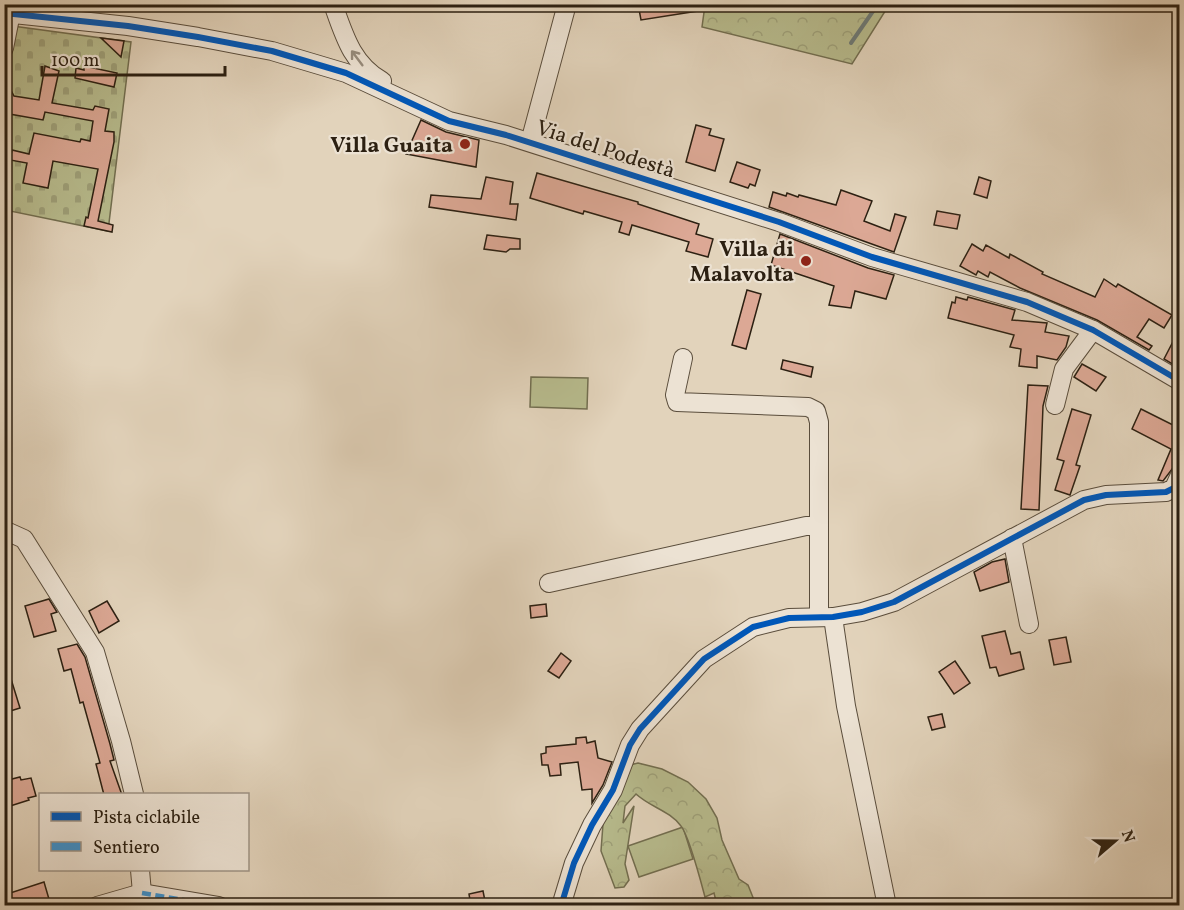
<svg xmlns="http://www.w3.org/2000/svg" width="1184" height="910" font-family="Vollkorn,serif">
<defs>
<pattern id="forest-crowns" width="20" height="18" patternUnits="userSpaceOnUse" patternTransform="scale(1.5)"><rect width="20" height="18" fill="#b7bb8d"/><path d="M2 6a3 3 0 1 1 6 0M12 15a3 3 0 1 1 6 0" fill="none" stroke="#9ea079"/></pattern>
<pattern id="cemetery-stones" width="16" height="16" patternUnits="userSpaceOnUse" patternTransform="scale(1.5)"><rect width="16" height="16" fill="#b7bb8d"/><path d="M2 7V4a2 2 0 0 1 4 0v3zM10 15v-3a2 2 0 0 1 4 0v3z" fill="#9ea079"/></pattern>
</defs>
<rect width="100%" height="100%" fill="#e2d3bb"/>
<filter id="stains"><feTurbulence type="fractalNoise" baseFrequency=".00333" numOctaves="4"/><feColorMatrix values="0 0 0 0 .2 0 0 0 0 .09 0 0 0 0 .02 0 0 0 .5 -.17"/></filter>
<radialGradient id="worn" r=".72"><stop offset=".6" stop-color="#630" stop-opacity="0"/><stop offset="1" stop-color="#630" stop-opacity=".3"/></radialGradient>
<g fill="#b7bb8d" stroke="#726e50" stroke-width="1.5">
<path d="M531,377L588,378L587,409L530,407Z"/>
<path d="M683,827L693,859L639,877L628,846Z"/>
</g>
<g fill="url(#forest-crowns)" stroke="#726e50" stroke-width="1.5">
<path d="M705,5V4L889,5L852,64L702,27Z"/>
<path d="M638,763L662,769L688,782L706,799L717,818L722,840L739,879L748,885L756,905H717L714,893L705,897C701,882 689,836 681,826C670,811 650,807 636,794L625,806L623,823L634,806L625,864L629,880L624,887L615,888L601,851L603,824L630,765Z"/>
</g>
<path fill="url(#cemetery-stones)" stroke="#726e50" stroke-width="1.5" d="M5,25L131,42L108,231L5,210Z"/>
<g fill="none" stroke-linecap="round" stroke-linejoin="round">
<path stroke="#6d7a77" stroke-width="4" d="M851,43L878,4"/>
</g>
<g fill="#dca895" stroke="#2c2012" stroke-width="1.5">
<path d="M638,4H704V10L641,20Z"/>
<path d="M101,38L124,41L121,57Z"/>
<path d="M45,66L59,71L52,103L93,110L95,106L109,109L105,131L114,132V142L98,221L113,225L112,232L84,226L86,217L88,218L98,169L53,161L48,188L23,183L27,163L10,160L12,150L29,154L34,133L80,142L81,139L90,141L93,121L45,112L43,120L4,113V77L14,96L39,100Z"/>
<path d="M84,66L117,73L114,87L75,78L76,68L84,70Z"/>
<path d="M421,120L446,132L479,140L476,167L406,154Z"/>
<path d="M696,125L711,129L709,135L724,139L715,171L686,162Z"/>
<path d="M737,162L760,170L755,186L750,184L748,188L730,182Z"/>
<path d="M537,173L638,202V204L699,224L696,234L713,239L708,257L686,251L689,242L632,225L629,235L619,232L622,222L584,211L583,214L530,198Z"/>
<path d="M486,177L513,182L510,204H518L516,220L429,207L431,195L481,199Z"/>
<path d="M979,177L991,181L987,198L974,194Z"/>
<path d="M841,190L872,201L864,221L890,231L895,214L906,217L894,252L769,207L773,192L786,196L787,193L798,197L799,195L836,205Z"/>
<path d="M937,211L960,215L957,229L934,225Z"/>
<path d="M780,234L868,268L894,275L886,299L855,291L851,308L829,305L834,286L771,265Z"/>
<path d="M487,235L520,239V249H510L506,252L484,249Z"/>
<path d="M972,244L983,251L986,245L1009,258L1010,254L1043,272L1042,274L1095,297L1104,279L1116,287L1118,284L1172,315L1164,328L1149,319L1137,337L1152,346L1149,350L1097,320L1020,288L990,272L988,277L978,271L976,275L960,266Z"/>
<path d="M747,290L761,294L746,349L732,345Z"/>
<path d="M956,297L967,300L968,297L1015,310L1012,320L1047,323L1045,332L1069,336L1066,347L1057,360L1037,356V368L1019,366L1021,349L1010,347L1014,335L948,318L952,302L955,303Z"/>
<path d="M1179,330V368L1164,359Z"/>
<path d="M783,360L813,367L811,377L781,369Z"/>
<path d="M1082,364L1106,377L1096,391L1074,377Z"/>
<path d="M1028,385L1048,386L1043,406L1039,510L1021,509Z"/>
<path d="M1072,409L1091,415L1076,465L1080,466L1070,495L1055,490L1064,461L1057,459Z"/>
<path d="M1141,409L1179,428V460L1163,481L1158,480L1171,449L1132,429Z"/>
<path d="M1005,559L1009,582L980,591L974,572L992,562Z"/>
<path d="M49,599L57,612L51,614L56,631L34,637L25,606Z"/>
<path d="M107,601L119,621L99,633L89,611Z"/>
<path d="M546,604L547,616L531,618L530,606Z"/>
<path d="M1005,631L1011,654L1020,652L1024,669L999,676L996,667L990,668L982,636Z"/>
<path d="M1066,637L1071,662L1054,665L1049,640Z"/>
<path d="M77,644L85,657L110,744L114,760L110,761L122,795H104L96,764L100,763L83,702L80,703L71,669L64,671L58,649Z"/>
<path d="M561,653L571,661L559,678L548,671Z"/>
<path d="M955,661L970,683L954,694L939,672Z"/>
<path d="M7,666L20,708L4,713V667Z"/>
<path d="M942,714L945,727L932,730L928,717Z"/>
<path d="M586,737L587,743L595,741L598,758L612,762L603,785L592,803V789L582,790L578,762L560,764L561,775L550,776L548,765H542L541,754L546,753V747L576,744V738Z"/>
<path d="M20,777L21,780L31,778L36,796L28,798L29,800L4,808V781Z"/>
<path d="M44,882L51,906H4V895Z"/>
<path d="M483,891L486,906H471L469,894Z"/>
</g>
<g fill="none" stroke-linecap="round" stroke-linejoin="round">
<defs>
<g id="minor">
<path d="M333,4C344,35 352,64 382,81"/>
<path d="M4,13L128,26L198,37L272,51L346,73L449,121L506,135L779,222L872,257L1027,302L1093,330L1180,381"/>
<path d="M4,48L11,13"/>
<path d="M530,142L567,4"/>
<path d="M683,358L675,395L677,402L808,407L816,411L819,422V617"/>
<path d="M1055,405L1064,369L1093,330"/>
<path d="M4,530L24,539L95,652L121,741L134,794"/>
<path d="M1012,538L1029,624"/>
<path d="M549,583L806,526H819"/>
<path d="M833,617L846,706L887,906"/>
<path d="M140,870L142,893L140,904"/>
<path d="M97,906L142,893L219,906"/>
<path d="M561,906L574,863L592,825L613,790L630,745L640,729L704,659L753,627L789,618L833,617L862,612L894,602L1084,500L1106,495L1166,492L1174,488L1180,475"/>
</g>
</defs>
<use href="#minor" stroke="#5a4d3c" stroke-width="20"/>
<use href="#minor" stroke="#ece2d3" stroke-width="18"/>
<path stroke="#3c94d3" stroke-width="4.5" stroke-dasharray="9 4.5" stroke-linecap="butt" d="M142,893L219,906"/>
<defs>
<g id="cycleway">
<path d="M4,13L128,26L198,37L272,51L346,73L449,121L506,135L779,222L872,257L1027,302L1093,330L1180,381"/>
<path d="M561,906L574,863L592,825L613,790L630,745L640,729L704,659L753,627L789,618L833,617L862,612L894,602L1084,500L1106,495L1166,492L1174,488L1180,475"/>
</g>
</defs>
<use href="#cycleway" stroke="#ece2d3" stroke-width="10"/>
<use href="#cycleway" stroke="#0057b8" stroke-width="6"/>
</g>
<defs><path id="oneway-shaft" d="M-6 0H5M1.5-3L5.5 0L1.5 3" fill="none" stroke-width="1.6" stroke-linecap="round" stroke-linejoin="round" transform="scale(1.5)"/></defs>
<use stroke="#968b7c" href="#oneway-shaft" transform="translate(357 58) rotate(-127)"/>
<g fill="#8f2418" stroke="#ece2d3" stroke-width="2">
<circle cx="465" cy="144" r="6"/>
<circle cx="806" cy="261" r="6"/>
</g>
<g text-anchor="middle" stroke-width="4.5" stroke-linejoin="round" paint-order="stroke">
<g font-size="22" font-weight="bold" fill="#2c2012" stroke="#ece2d3" text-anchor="end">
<text x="453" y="152">Villa Guaita</text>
<text x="794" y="256">Villa di<tspan x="794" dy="25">Malavolta</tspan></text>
</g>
<g font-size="22" fill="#2c2012" stroke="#ece2d3">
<text transform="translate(606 148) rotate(18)" y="8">Via del Podestà</text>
</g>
</g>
<rect width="1184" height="910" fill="none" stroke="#e2d3bb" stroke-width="24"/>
<rect x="6" y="6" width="1172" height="898" fill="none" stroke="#2c2012" stroke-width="3"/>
<rect x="12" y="12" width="1160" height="886" fill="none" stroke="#2c2012" stroke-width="1.5"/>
<rect x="39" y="793" width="210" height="78" fill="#ece2d3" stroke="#9f9486" stroke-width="1.5"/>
<rect x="51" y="812" width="30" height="9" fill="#0057b8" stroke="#9f9486" stroke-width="1.5"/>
<text x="93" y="823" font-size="18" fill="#2c2012">Pista ciclabile</text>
<rect x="51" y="842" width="30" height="9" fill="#3c94d3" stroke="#9f9486" stroke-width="1.5"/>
<text x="93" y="853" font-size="18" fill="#2c2012">Sentiero</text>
<g transform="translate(1115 841) rotate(70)" stroke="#ece2d3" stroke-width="4.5" paint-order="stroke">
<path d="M0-4.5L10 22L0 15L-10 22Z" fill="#2c2012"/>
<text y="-9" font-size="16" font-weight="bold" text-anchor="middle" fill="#2c2012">N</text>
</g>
<path d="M42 66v9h183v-9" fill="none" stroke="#2c2012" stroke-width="3"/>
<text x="51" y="66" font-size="18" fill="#2c2012" stroke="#ece2d3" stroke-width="4.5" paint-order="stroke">100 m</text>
<rect width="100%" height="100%" filter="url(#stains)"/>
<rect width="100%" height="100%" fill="url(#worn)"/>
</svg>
